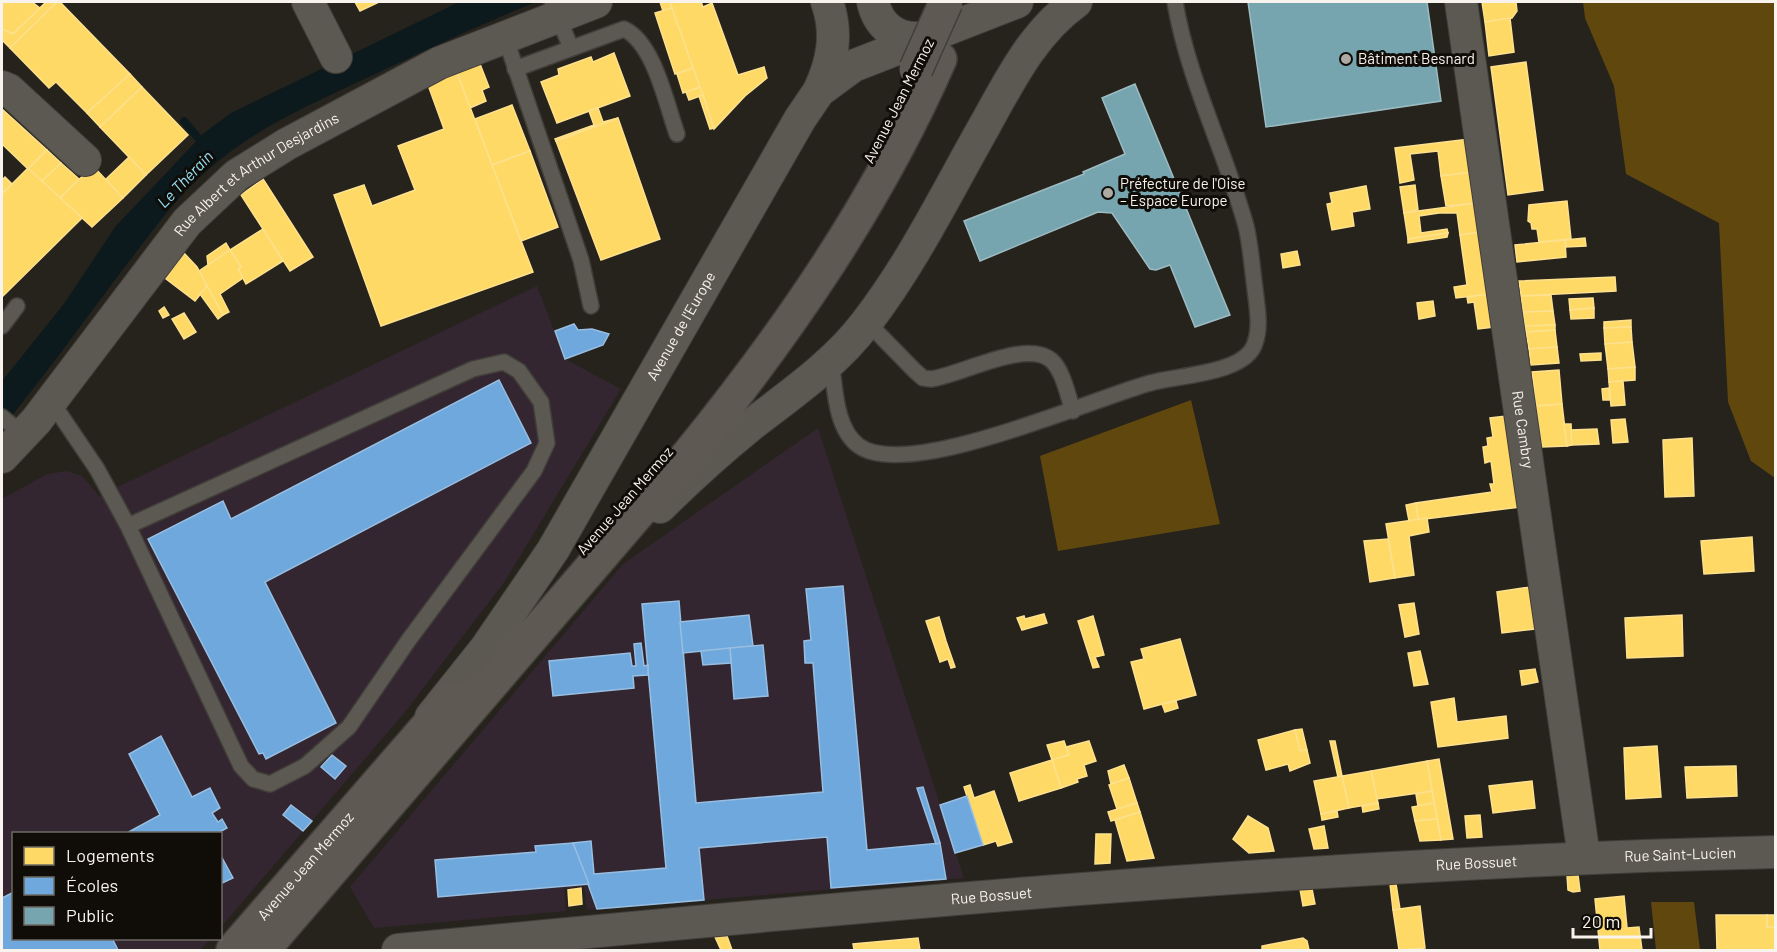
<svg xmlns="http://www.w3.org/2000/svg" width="1777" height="952" font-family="Barlow,sans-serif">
<rect width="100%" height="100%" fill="#26231c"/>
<g fill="#332630">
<path d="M537,286L565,359L621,389L505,581L405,712L221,927L220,834H14V938L211,939L200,950H2V499L47,474L67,471L82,476L99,496Z"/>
<path d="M818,428L964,878L587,910L584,886L564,889L566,911L374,928L350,887L623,564Z"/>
</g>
<g fill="#60470e">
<path d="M1583,2H1775V478L1751,461L1728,402L1719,223L1626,174L1614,86L1585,18Z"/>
<path d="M1191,400L1220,524L1058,551L1040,456Z"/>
<path d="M1651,902H1694L1700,950H1656Z"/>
</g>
<path fill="#0d1a1d" d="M459,2H536C476,26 417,54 358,82C305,107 253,130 209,169C180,193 157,225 134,255C90,312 48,372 2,428V381L63,305L115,227L204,133L231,113Z"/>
<g fill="#ffd966" stroke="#fde18e" stroke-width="1.5">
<path d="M2,2H32L40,8L13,34L2,29Z"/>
<path d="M46,2H57L10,48L2,40V29L13,34Z"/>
<path d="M57,2H60L130,74L87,113L56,82L49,88L10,48Z"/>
<path d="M355,2H379L360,11Z"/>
<path d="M660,2H670L672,8L663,11Z"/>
<path d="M670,2H701L703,7L712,3L738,75L764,67L767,78L745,96L714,129Z"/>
<path d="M1482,2H1516L1517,11L1512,18L1485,22Z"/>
<path d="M672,8L693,68L675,74L655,13Z"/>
<path d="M1510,18L1514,52L1489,56L1485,22Z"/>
<path d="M614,53L630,96L557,123L541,82L559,75L558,69L591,57L593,62Z"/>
<path d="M1526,62L1543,190L1508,195L1491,67Z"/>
<path d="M480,64L489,87L482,90L486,101L470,108L457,73Z"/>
<path d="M693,68L700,87L683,93L677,74Z"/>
<path d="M457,73L533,272L381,326L334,195L364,185L372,206L415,190L398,146L444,129L428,85Z"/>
<path d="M130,74L142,87L100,127L87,113Z"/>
<path d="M142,87L188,135L146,175L100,127Z"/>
<path d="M700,87L703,95L689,100L686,92Z"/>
<path d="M703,95L714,128L710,129L699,96Z"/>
<path d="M512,105L530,151L492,165L475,119Z"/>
<path d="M598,108L603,122L618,118L556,141L555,139L594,125L589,111Z"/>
<path d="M2,109L47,150L28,169L2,144Z"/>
<path d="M618,118L660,239L601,260L556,141Z"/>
<path d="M1469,139L1473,172L1441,176L1438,151L1410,154L1414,180L1400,183L1395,148Z"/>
<path d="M47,150L61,163L42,181L28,169Z"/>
<path d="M530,151L558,227L521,241L492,165Z"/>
<path d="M129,157L146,175L123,198L105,180Z"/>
<path d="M61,163L79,179L60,198L42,181Z"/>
<path d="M93,166L123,198L92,227L60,198Z"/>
<path d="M28,168L82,218L2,297V194Z"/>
<path d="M1473,172L1477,203L1446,206L1441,176Z"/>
<path d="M5,177L12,184L2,193V180Z"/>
<path d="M263,179L313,257L290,271L241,195Z"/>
<path d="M1415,185L1418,210L1404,213L1400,187Z"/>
<path d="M1366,186L1370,209L1352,212L1354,226L1332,230L1327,204L1332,203L1330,193Z"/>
<path d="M1567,201L1571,239L1539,242L1537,229H1532L1531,223L1528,221L1529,205Z"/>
<path d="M1477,203L1481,232L1460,235L1457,213H1439L1419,216L1421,233L1447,229L1448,233L1408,239L1404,213Z"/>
<path d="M263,229L283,261L246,284L238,269L241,267L230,250Z"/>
<path d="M1481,232L1490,294L1456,298L1454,287L1467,285L1460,235Z"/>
<path d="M1448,233L1447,237L1408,243V239Z"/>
<path d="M1585,238L1586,246L1566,247L1565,240Z"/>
<path d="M1565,240L1566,257L1517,262L1515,245Z"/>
<path d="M226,243L230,250L208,265L207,256Z"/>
<path d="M230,250L241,267L238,269L243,278L220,294L229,312L223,315L199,271Z"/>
<path d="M1297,251L1300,265L1283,268L1281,254Z"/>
<path d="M184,253L197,267L207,286L195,301L165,278Z"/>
<path d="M1615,277L1616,291L1521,296L1519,281Z"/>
<path d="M207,286L223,315L218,319L200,294Z"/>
<path d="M1490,294L1494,327L1478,329L1474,302L1468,303L1467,297Z"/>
<path d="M1551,295L1553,311L1523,312L1521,296Z"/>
<path d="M1593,298L1594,308L1570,310L1569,299Z"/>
<path d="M1433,301L1435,316L1419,319L1417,303Z"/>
<path d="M164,307L169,315L163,318L159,311Z"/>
<path d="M1594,308V318L1571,319L1570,310Z"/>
<path d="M1553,311L1555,325L1525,326L1523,312Z"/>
<path d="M184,313L196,332L184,339L172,319Z"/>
<path d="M1631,320V327L1604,328V322Z"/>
<path d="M1555,325V330L1526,332L1525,326Z"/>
<path d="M1631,327L1632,342L1605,344L1604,328Z"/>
<path d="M1555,330L1557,347L1529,349L1526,332Z"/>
<path d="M1632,342L1635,367L1608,369L1605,344Z"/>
<path d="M1557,347L1559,363L1531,365L1529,349Z"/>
<path d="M1601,353V360L1581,361L1580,354Z"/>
<path d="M1635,367V380L1609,382L1608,369Z"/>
<path d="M1559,370L1562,404L1536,406L1532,372Z"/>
<path d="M1623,381L1625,405L1611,406L1609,382Z"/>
<path d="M1609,388L1610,400H1603L1602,389Z"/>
<path d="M1562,404L1567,446L1542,447L1536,406Z"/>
<path d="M1506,416L1520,507L1418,520L1416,503L1492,492L1490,484H1494L1491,461L1485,463L1483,447L1488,446L1487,438L1493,437L1490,418Z"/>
<path d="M1625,419L1628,442L1613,443L1611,420Z"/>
<path d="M1564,424H1571L1572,445L1567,446Z"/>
<path d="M1597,429L1599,444L1572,445L1571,430Z"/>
<path d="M1692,438L1694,496L1665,497L1663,440Z"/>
<path d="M1416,503L1418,520L1409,521L1406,505Z"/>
<path d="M1427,518L1429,532L1409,536L1414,575L1395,578L1386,524Z"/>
<path d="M1752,537L1754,571L1704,574L1701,541Z"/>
<path d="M1388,539L1395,578L1370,582L1364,541Z"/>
<path d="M1530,587L1535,629L1502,633L1497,592Z"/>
<path d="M1414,603L1419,634L1405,637L1399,605Z"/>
<path d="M1044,614L1047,623L1022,630L1017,618L1024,616L1025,619Z"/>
<path d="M1682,615L1683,656L1627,658L1625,618Z"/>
<path d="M1093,616L1104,655L1095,657L1099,667L1093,668L1078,621Z"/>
<path d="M939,617L946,641L955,667L951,668L948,659L940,662L926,621Z"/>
<path d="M1180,639L1196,695L1144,709L1131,662L1144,659L1141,649Z"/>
<path d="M1420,651L1428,684L1414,686L1408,653Z"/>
<path d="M1535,669L1538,682L1522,685L1520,671Z"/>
<path d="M1454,698L1457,722L1506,716L1508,738L1438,747L1431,702Z"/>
<path d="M1176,701L1178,708L1165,712L1162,704Z"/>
<path d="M1302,729L1307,750L1300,751L1295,730Z"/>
<path d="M1295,730L1300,751L1307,750L1310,763L1290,771L1288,764L1266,770L1258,740Z"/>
<path d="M1064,741L1069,755L1052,760L1047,745Z"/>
<path d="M1089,741L1096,761L1084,765L1087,776L1077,779L1078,782L1061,788L1052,760L1069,755L1066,747Z"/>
<path d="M1330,741H1335L1342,776L1338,777Z"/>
<path d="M1657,746L1661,797L1626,799L1624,748Z"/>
<path d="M1439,759L1453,839L1441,840L1427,761Z"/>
<path d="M1052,760L1061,788L1019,801L1010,773Z"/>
<path d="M1427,761L1432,791L1377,799L1371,771Z"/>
<path d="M1124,765L1129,778L1111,784L1108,771Z"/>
<path d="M1736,766L1737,796L1687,798L1685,767Z"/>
<path d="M1371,771L1378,803L1349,808L1342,776Z"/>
<path d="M1342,776L1349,808L1321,814L1314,781Z"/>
<path d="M1129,778L1137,803L1117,809L1109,785Z"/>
<path d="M1532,781L1535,808L1493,813L1489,786Z"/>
<path d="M970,785L974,798L994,791L1012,842L998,846L996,841L983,845L964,787Z"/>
<path d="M1432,791L1434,803L1418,806L1416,794Z"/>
<path d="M1137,803L1140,812L1111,821L1108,812Z"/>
<path d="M1378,803L1379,809L1363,812L1362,806Z"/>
<path d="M1434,803L1437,819L1415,821L1412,807Z"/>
<path d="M1337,811L1338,817L1322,820L1321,814Z"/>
<path d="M1140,812L1154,858L1127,861L1115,820Z"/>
<path d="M1480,815L1482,837L1467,838L1465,816Z"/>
<path d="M1248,816L1268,828L1274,851L1249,853L1233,839Z"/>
<path d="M1437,819L1441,840L1420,841L1415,821Z"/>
<path d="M1324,826L1328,848L1314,849L1309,829Z"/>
<path d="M1096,834H1111L1110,863L1095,864Z"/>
<path d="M1567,875H1578L1580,891L1573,892L1568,890Z"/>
<path d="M1390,884H1396L1400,909L1393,910Z"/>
<path d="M581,888L582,904L569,906L568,890Z"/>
<path d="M1300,889H1312L1315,904L1303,906Z"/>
<path d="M1624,896L1627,928L1639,927L1642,950H1600L1595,899Z"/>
<path d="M1420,906L1425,948L1399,950L1393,910Z"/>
<path d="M1716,915H1767V927H1776V950H1717Z"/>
<rect x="1767" y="915" width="9" height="12"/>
<path d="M727,936L732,950H721L715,937Z"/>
<path d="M918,938L920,950H847H854L853,944Z"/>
<path d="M1303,938L1307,941L1309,950H1262V946Z"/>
</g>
<g fill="#6fa8dc" stroke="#98bee1" stroke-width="1.5">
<path d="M574,324L578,330L592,329L609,334L603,345L565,359L555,331Z"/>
<path d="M499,380L531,443L265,582L336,723L266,759L263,753L259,754L148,539L223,501L231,519Z"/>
<path d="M843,586L867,850L940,843L946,879L831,888L827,837L699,848L704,900L597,909L573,843L591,841L594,874L666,868L642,604L679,601L696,803L823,792L813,663H805L804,641L811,640L806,589Z"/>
<path d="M749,615L753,646L683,653L680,622Z"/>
<path d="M641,643L644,666L648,665V675L633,676L634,688L553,696L549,661L630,653L632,666H636L634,644Z"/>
<path d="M763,645L768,696L734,699L730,648Z"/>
<path d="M730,648L731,663L703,665L701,651Z"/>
<path d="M161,736L192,797L210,788L220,808L212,813L218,822L222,819L227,828L216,834H125L160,815L129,754Z"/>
<path d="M332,755L346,766L335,779L321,767Z"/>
<path d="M923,787L940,843L936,844L917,788Z"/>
<path d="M967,796L983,845L955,853L940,805Z"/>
<path d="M291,805L312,821L303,831L283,815Z"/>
<path d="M573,843L589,884L438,897L435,860L536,852L535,846Z"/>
<path d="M220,854L233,878L220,884Z"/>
<path d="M14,892V938H112L118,950H2V898Z"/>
</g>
<g fill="#76a5af" stroke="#9dbcc1" stroke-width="1.5">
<path d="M1248,2H1427L1441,101L1266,127Z"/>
<path d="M1135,84L1230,315L1195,327L1170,265L1156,270L1150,269L1112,213L1098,212L980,261L964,221L1084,174L1083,172L1125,154L1102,98Z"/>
</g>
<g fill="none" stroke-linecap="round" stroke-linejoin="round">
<path stroke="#0d1a1d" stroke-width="8" d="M184,121L204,145"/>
<defs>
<g id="lane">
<path d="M552,2L571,48"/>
<path d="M505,37L581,260L591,306"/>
<path d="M515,69L624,29C654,43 666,103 677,134"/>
<path d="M867,322L915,371L923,378L931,379C961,375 1026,339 1051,360C1063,370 1068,396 1073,411"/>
<path d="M2,326L17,306"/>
<path d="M831,361C835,387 835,429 859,446C908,481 1092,399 1150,383C1178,375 1246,374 1255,343C1261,326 1257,307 1255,289C1252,268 1251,247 1246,226C1225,150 1188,80 1175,2"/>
<path d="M51,401L97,469L128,526L241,766L253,779L270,784L305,766L349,727L408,641L534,471L547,443L541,402L519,371L504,362L473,369L128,526"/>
<path d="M2,417L24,435"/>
</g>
<g id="street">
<path d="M308,2L336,57"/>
<path d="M873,2C878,25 895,39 918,38"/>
<path id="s1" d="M1461,2L1584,857"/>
<path d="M2,87L9,90L85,160"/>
<path d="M819,91C833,61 838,33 827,2"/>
<path id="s2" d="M2,457L36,421L187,222L237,175L287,144L439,63L596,2"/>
<path d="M660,507C689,478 719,451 751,425C791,394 835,364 866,323C913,262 947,192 985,125C1010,80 1033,33 1076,2"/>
<path id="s3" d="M431,717L486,648L553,550L800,119L819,91L853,66L1017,2"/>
<path id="s4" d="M398,950C856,906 1315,863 1776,852"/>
</g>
<g id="secondary">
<path id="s5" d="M233,950L452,698"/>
<path d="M263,950L688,455C787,333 877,203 940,59"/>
</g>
</defs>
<use href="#lane" stroke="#413e39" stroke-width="18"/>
<use href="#street" stroke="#413e39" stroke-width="34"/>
<use href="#secondary" stroke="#413e39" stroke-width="36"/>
<use href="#lane" stroke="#5c5953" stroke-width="15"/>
<use href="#street" stroke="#5c5953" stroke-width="32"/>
<use href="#secondary" stroke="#5e5a53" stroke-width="33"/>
<defs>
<path id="secondary-bridge" d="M916,69L946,2"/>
</defs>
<use href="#secondary-bridge" stroke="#413e39" stroke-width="36" stroke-linecap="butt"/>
<use href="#secondary-bridge" stroke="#5e5a53" stroke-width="33"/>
</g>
<g fill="#aeaaa3" stroke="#100d08" stroke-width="2">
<circle cx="1346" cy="59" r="6"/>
<circle cx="1108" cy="193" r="6"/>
</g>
<g text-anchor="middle" stroke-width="6" stroke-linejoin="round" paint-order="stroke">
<g font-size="15" fill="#f8f3ec" stroke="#100d08" text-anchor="start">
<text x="1358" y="64">Bâtiment Besnard</text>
<text x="1120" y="189">Préfecture de l'Oise<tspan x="1120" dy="17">– Espace Europe</tspan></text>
</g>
<g font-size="15" fill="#f8f3ec" stroke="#100d08">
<text transform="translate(899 101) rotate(-63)" y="5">Avenue Jean Mermoz</text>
<text dy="5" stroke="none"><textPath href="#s2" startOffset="384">Rue Albert et Arthur Desjardins</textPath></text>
<text dy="5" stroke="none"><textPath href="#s3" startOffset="465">Avenue de l'Europe</textPath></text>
<text dy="5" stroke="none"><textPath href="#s1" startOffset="432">Rue Cambry</textPath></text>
<text transform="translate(625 501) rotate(-49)" y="5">Avenue Jean Mermoz</text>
<text dy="5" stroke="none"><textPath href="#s4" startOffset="1286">Rue Saint-Lucien</textPath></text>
<text dy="5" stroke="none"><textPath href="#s4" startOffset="1082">Rue Bossuet</textPath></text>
<text dy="5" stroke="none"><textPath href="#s5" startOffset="111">Avenue Jean Mermoz</textPath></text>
<text dy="5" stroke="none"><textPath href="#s4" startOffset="596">Rue Bossuet</textPath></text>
</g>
<g font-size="16" font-style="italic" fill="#96e2f9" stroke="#100d08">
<text transform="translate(185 179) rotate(-46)" y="6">Le Thérain</text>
</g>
</g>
<rect width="1777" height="952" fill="none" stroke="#f8f3ec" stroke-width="6"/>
<rect x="12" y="832" width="210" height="108" fill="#100d08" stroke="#6d6963" stroke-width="1.5"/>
<rect x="24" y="847" width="30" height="18" fill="#ffd966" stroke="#6d6963" stroke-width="1.5"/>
<text x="66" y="862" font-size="18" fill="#f8f3ec">Logements</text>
<rect x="24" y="877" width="30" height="18" fill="#6fa8dc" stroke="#6d6963" stroke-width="1.5"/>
<text x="66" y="892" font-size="18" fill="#f8f3ec">Écoles</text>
<rect x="24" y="907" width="30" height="18" fill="#76a5af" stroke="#6d6963" stroke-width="1.5"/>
<text x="66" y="922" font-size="18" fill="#f8f3ec">Public</text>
<path d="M1573 928v9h78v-9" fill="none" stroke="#f8f3ec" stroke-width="3"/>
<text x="1582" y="928" font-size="18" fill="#f8f3ec" stroke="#100d08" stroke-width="4.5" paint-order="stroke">20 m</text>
</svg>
